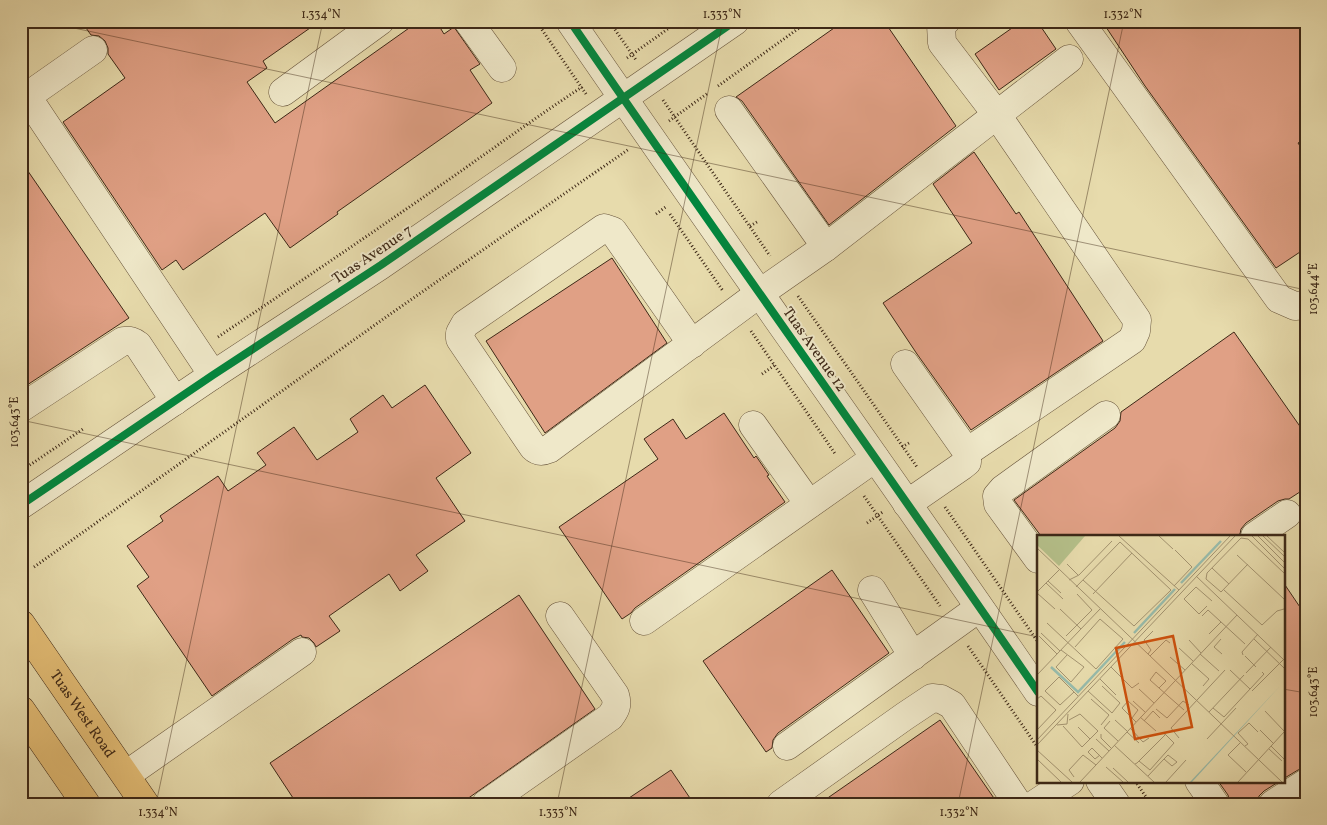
<svg xmlns="http://www.w3.org/2000/svg" width="1327" height="825" font-family="Vollkorn,serif">
<rect width="100%" height="100%" fill="#e7dbac"/>
<filter id="stains"><feTurbulence type="fractalNoise" baseFrequency=".004" numOctaves="4"/><feColorMatrix values="0 0 0 0 .2 0 0 0 0 .09 0 0 0 0 .02 0 0 0 .5 -.17"/></filter>
<radialGradient id="worn" r=".72"><stop offset=".6" stop-color="#630" stop-opacity="0"/><stop offset="1" stop-color="#630" stop-opacity=".3"/></radialGradient>
<g fill="none" stroke-linecap="round" stroke-linejoin="round">
<path stroke="#738070" stroke-width="7" d="M21,802L22,804"/>
</g>
<g fill="#e0a085" stroke="#3d2817">
<path d="M81,21H320L263,61L267,68L247,82L275,123L419,21H436L444,34L454,27L480,64L470,70L492,103L337,212L338,214L290,248L265,213L183,270L176,260L162,270L63,122L125,78L108,54V48L105,41L99,36L91,35Z"/>
<path d="M844,21H884L956,126L829,225L742,101L736,97Z"/>
<path d="M1022,21H1037L1056,49L999,90L975,54Z"/>
<path d="M1102,21H1306V138L1298,143L1306,155V248L1276,268L1145,86Z"/>
<path d="M974,152L1016,214L1019,212L1103,341L971,430L917,354L883,303L972,243L933,184Z"/>
<path d="M21,161L129,318L21,389Z"/>
<path d="M612,258L667,343L545,433L486,341Z"/>
<path d="M1234,332L1306,435V488L1289,499H1285L1278,501L1246,523L1241,529L1240,534L1236,536H1041L1014,500L1115,428L1120,421L1121,412Z"/>
<path d="M425,385L471,453L436,478L465,521L416,555L428,571L400,591L389,574L329,616L340,631L316,647L314,643L309,638L302,637L301,635L293,639L212,696L137,586L149,577L127,546L163,521L160,516L218,476L228,491L266,465L257,453L294,427L317,460L358,432L350,419L383,395L392,408Z"/>
<path d="M724,413L754,458L756,456L769,475L767,476L785,502L635,608L631,613L622,619L559,527L658,459L644,439L673,419L686,439Z"/>
<path d="M832,570L889,653L778,733L773,740L772,748L766,752L703,661Z"/>
<path d="M1283,582L1306,616V767L1298,770L1283,779Z"/>
<path d="M519,595L595,709L460,804H297L270,763Z"/>
<path d="M940,720L998,804H819Z"/>
<path d="M671,770L694,804H620Z"/>
<path d="M1218,781H1280L1264,791L1259,796L1258,802L1255,804H1230L1228,795Z"/>
</g>
<g fill="none" stroke-linecap="round" stroke-linejoin="round">
<defs>
<g id="minor">
<path d="M468,21L502,68"/>
<path d="M570,21C724,246 884,467 1038,692"/>
<path d="M946,21L941,25L942,43L997,115L1137,320L1136,331L1132,340L967,452"/>
<path d="M1079,21L1279,299L1295,306L1306,305"/>
<path d="M93,50L36,90C32,94 30,98 32,104L213,375"/>
<path d="M283,92L380,21"/>
<path d="M729,110L826,247"/>
<path d="M692,344L613,231L604,228L465,324L460,333V339L533,447C538,452 542,452 549,449L760,293L826,247L1069,59"/>
<path d="M905,364L967,452V462L962,466L907,504"/>
<path d="M21,408L123,341C130,340 133,341 138,345L175,401"/>
<path d="M753,425L809,504"/>
<path d="M21,505L213,375L381,265L735,21"/>
<path d="M1255,536L1287,514"/>
<path d="M1038,559L998,504L997,496L1003,489L1106,415"/>
<path d="M872,590L913,656"/>
<path d="M644,621L875,458"/>
<path d="M787,746L979,608"/>
<path d="M126,775L302,652"/>
<path d="M1100,781L1116,804"/>
<path d="M1199,781L1215,804"/>
<path d="M486,804L610,717C616,709 618,705 615,695L560,616"/>
<path d="M781,804L905,716L932,698L941,699L952,705L1018,804"/>
<path d="M1035,804L1070,781"/>
<path d="M1273,804L1306,783"/>
</g>
<g id="major">
<path id="s1" d="M21,624L145,804"/>
<path d="M21,710L86,804"/>
</g>
</defs>
<use href="#minor" stroke="#68553c" stroke-width="29"/>
<use href="#major" stroke="#3d2817" stroke-width="29"/>
<g stroke="#3d2817" stroke-width="3" stroke-dasharray="1 2.5" stroke-linecap="butt">
<path d="M536,21L586,94"/>
<path d="M609,21L636,60"/>
<path d="M627,58L679,21"/>
<path d="M718,86L809,21"/>
<path d="M663,100L770,256"/>
<path d="M669,121L708,93"/>
<path d="M656,214L667,206"/>
<path d="M670,214L723,291"/>
<path d="M750,226L757,222"/>
<path d="M798,296L917,467"/>
<path d="M751,331L836,455"/>
<path d="M218,337C292,287 365,238 438,187C486,154 533,119 582,87"/>
<path d="M762,374L775,365"/>
<path d="M902,447L909,443"/>
<path d="M21,471L83,429"/>
<path d="M864,496L940,606"/>
<path d="M945,507L1038,642"/>
<path d="M867,523L884,511"/>
<path d="M34,567L396,310L629,149"/>
<path d="M968,646L1038,748"/>
<path d="M1135,781L1151,804"/>
</g>
<use href="#minor" stroke="#efe8c9" stroke-width="28"/>
<use href="#major" stroke="#e4be76" stroke-width="28"/>
<defs>
<g id="cycleway">
<path d="M570,21C724,246 884,467 1038,692"/>
<path d="M21,505L213,375L381,265L735,21"/>
</g>
</defs>
<use href="#cycleway" stroke="#efe8c9" stroke-width="11"/>
<use href="#cycleway" stroke="#00873e" stroke-width="8"/>
</g>
<path fill="none" stroke="#3d2817" stroke-width="1" stroke-opacity="0.45" d="M41,21L1306,290M21,420L1038,637M1283,689L1306,693M156,804L323,21M557,804L723,21M958,804L1124,21"/>
<g text-anchor="middle" stroke-width="4" stroke-linejoin="round" paint-order="stroke">
<g font-size="15" fill="#3d2817" stroke="#efe8c9">
<text transform="translate(372 254) rotate(-34)" y="5">Tuas Avenue 7</text>
<text transform="translate(815 349) rotate(55)" y="5">Tuas Avenue 12</text>
<text dy="5" stroke="none"><textPath href="#s1" startOffset="109">Tuas West Road</textPath></text>
</g>
</g>
<g transform="translate(1037 535)">
<rect width="248" height="248" fill="#e7dbac"/>
<path d="M0,1H48L22,31L0,10Z" fill="#b5c08a"/>
<path d="M243,151L155,247H153Z" fill="#97bbab"/>
<path fill="none" stroke="#97bbab" stroke-width="2.5" d="M144,48L184,6M97,98L138,54M14,132L41,157L88,107"/>
<path fill="none" stroke="#a39370" stroke-width="1" d="M82,1L142,55M122,1L136,14M215,1L247,33M221,1L247,27M226,1L247,21M230,1L247,17M0,13L245,247M200,20L247,64M30,29L41,40M211,29L184,57L169,44L170,38L204,3L211,4L247,38M175,33L192,49M159,41L247,125M32,45L42,40L75,6M11,46L24,58M9,48L26,64M137,51L155,32L138,15M39,52L83,7L134,55L97,91L46,45M187,55L225,90L240,76L247,74M0,57L22,35M0,58L18,74M56,59L95,18M170,71L162,79L147,64L159,52L175,66M23,74L44,94M165,81L171,75L208,109M10,88L59,134L86,104L63,84L38,112M4,98L23,116M172,99L184,87M2,101L20,119M29,101L55,75L40,59M184,104L177,112L185,119M217,104L247,133M152,105L164,118M142,113L156,126M24,115L47,132L34,147L19,132L30,120M111,119L114,115L107,105L116,96M163,119L182,136M206,120L205,117L221,99M113,121L129,105L133,108M208,121L219,132M133,122L148,135M154,128L172,144L166,151M74,132L95,153L102,148M193,135L213,154M209,138L234,112M0,140L63,74M63,144L79,160M122,153L129,146L119,137L113,145L131,161L147,175M102,154L117,168M51,156L75,178L83,168L65,151M215,156L247,124M37,157L23,170L8,156L22,142L41,161M0,164L4,161L19,175L0,195M54,164L72,180L64,190M96,166L108,177M176,173L187,182L227,139L225,137M119,174L130,183L146,166L152,170M228,176L247,196M172,177L207,140M103,182L119,196M95,183L101,175L91,166L85,173L99,187M78,185L90,196M73,186L67,193L81,206M107,186L116,176L123,183M20,190L30,189L31,179M26,191L45,212L61,196L43,179L32,185M41,192L53,204M93,193L106,207L112,203M223,195L237,209M90,197L102,208M64,199V203L74,213M142,203L134,193L188,135M59,204L72,216M170,204L199,173M0,205L193,1M204,207L191,220L209,237M0,210L198,1M77,210L117,247M208,211L211,209L201,198L212,188L221,197M234,211L247,224M232,214L245,226M0,215L35,247M63,220L58,224L51,217L55,213L65,223M0,224L24,247M98,229L100,228L128,200V199L137,208L113,235L102,226M69,232L86,247M76,233L91,247M111,241L127,224L131,220L140,227L135,231L127,224M37,242L32,235L46,220L59,230M43,247L200,80M129,247L149,225M201,247L247,197"/>
<path fill="#ce520e" fill-opacity="0.15" stroke="#ce520e" stroke-width="2.5" d="M136,101L155,192L98,204L79,113Z"/>
<rect width="248" height="248" fill="none" stroke="#3d2817" stroke-width="2.5"/>
</g>
<rect width="1327" height="825" fill="none" stroke="#e7dbac" stroke-width="55"/>
<rect x="28" y="28" width="1272" height="770" fill="none" stroke="#3d2817" stroke-width="2"/>
<g font-size="12" text-anchor="middle" fill="#3d2817">
<text x="321" y="18">1.334°N</text>
<text x="722" y="18">1.333°N</text>
<text x="1123" y="18">1.332°N</text>
<text transform="translate(1313 289) rotate(-90)" y="4">103.644°E</text>
<text transform="translate(14 422) rotate(-90)" y="4">103.643°E</text>
<text transform="translate(1313 692) rotate(-90)" y="4">103.643°E</text>
<text x="158" y="816">1.334°N</text>
<text x="558" y="816">1.333°N</text>
<text x="959" y="816">1.332°N</text>
</g>
<rect width="100%" height="100%" filter="url(#stains)"/>
<rect width="100%" height="100%" fill="url(#worn)"/>
</svg>
